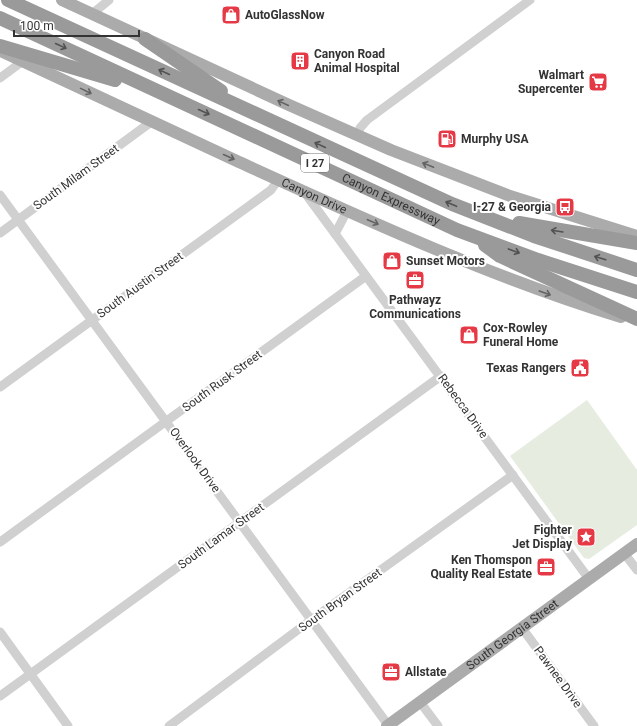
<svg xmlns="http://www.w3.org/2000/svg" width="637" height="726" font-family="Roboto,sans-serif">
<rect width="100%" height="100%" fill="#fff"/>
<path fill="#e6ecdf" d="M587,400L637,470V525L589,559L584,558L510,456Z"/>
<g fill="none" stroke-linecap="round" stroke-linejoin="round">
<g stroke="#d0d0d0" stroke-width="9">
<path d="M92,14L109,0"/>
<path d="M0,78L23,61"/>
<path d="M357,136L360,128L367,120L530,0"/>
<path d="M305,193L589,579"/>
<path d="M0,195L388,725"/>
<path d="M0,233L151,122"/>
<path d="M335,234L347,211"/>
<path d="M0,387L271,190L278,180"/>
<path d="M0,542L366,276"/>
<path d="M624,553L637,570"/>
<path d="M522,628L594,726"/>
<path d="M0,632L68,726"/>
<path d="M0,696L441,376"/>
<path d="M420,702L438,726"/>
<path d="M169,726L311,620L513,475"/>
</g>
<g stroke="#ababab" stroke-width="12">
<path d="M62,0L289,105L391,150L510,196L637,236"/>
<path id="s1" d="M3,52C81,89 160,125 239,162C364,219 490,277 621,317"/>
<path id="s2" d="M387,726L637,544"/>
</g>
<g stroke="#9a9a9a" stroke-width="14">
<path d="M8,0L452,204L534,236L637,270"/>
<path id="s3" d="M0,18L457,230L538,260L637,292"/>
<path d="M145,39L221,91"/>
<path d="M0,46L115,80"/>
<path d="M519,223L637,243"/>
<path d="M485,245L500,256L637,319"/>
</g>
</g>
<defs><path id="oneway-shaft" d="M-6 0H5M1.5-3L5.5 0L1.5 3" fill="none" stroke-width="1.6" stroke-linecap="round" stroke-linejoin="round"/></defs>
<g stroke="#525252">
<use href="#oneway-shaft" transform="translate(61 46) rotate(25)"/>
<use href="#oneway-shaft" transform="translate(164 72) rotate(-155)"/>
<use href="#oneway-shaft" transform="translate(204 112) rotate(24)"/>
<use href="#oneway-shaft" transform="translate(320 145) rotate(-155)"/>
<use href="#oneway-shaft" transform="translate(451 204) rotate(-157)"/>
<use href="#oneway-shaft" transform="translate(557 231) rotate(-171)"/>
<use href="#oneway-shaft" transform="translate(514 251) rotate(20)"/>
<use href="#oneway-shaft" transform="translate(600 258) rotate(-163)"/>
</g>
<g stroke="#636363">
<use href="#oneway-shaft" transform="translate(86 91) rotate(26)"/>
<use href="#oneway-shaft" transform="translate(283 103) rotate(-155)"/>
<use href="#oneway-shaft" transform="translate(229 157) rotate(24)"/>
<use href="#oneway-shaft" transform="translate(428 165) rotate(-158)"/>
<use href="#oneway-shaft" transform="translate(373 222) rotate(23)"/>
<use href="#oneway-shaft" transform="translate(545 293) rotate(20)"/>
</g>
<defs>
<symbol id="shop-square" viewBox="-11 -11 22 22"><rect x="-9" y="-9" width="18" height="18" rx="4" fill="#e63946" stroke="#fff"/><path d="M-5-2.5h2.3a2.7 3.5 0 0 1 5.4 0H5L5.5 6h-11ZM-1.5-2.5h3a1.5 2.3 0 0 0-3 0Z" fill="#fff"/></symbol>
<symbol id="building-square" viewBox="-11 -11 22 22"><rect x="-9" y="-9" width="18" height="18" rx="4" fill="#e63946" stroke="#fff"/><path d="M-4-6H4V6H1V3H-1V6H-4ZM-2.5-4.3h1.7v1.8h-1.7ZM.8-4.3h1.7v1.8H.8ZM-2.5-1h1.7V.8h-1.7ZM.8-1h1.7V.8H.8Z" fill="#fff"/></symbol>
<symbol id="supermarket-square" viewBox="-11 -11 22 22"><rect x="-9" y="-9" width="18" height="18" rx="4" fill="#e63946" stroke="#fff"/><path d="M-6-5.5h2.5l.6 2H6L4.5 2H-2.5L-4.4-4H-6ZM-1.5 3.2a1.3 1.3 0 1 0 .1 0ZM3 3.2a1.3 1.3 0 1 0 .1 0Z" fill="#fff"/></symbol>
<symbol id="fuel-square" viewBox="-11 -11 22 22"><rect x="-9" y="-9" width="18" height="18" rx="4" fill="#e63946" stroke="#fff"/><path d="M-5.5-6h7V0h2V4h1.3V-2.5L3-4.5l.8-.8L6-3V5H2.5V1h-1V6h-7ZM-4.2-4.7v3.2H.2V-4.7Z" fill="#fff"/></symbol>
<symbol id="bus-square" viewBox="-11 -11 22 22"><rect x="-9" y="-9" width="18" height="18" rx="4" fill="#e63946" stroke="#fff"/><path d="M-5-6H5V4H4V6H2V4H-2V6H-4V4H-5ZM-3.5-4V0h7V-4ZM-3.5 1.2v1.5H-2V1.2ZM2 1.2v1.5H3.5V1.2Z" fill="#fff"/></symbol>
<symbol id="office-square" viewBox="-11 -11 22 22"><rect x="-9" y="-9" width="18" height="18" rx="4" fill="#e63946" stroke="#fff"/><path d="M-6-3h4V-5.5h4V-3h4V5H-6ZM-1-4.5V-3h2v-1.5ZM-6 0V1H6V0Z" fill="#fff"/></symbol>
<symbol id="civic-square" viewBox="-11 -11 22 22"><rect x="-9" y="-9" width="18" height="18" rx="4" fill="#e63946" stroke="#fff"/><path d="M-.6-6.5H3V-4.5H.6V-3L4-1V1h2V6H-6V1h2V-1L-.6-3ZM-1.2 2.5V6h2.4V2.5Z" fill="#fff"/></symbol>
<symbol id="sight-square" viewBox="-11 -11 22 22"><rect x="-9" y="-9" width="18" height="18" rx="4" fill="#e63946" stroke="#fff"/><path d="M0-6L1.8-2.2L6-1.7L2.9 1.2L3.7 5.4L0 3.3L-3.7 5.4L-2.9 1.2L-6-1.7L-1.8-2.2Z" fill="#fff"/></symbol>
</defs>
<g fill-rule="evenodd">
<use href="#shop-square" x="220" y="4" width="22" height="22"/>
<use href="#building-square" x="289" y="50" width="22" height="22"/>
<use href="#supermarket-square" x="587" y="71" width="22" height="22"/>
<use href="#fuel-square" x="436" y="128" width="22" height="22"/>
<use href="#bus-square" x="554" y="196" width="22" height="22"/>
<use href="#shop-square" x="381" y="250" width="22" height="22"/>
<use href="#office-square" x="404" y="269" width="22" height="22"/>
<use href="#shop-square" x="458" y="324" width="22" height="22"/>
<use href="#civic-square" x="569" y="357" width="22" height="22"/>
<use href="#sight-square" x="575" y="526" width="22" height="22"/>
<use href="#office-square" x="535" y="556" width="22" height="22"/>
<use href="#office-square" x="380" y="661" width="22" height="22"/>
</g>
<g text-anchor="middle" stroke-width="4" stroke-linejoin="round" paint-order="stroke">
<rect fill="#fff" stroke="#707070" stroke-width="1" x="301" y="154" width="28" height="18" rx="3"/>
<g font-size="11" font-weight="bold" fill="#333">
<text x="315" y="167">I 27</text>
</g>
<g font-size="12" font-weight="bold" fill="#333" stroke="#fff" text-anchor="start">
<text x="245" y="19">AutoGlassNow</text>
<text x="314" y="58">Canyon Road<tspan x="314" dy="14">Animal Hospital</tspan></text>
<text x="584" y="79" text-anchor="end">Walmart<tspan x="584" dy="14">Supercenter</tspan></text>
<text x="461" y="143">Murphy USA</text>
<text x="551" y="211" text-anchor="end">I-27 &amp; Georgia</text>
<text x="406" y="265">Sunset Motors</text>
<text x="415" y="304" text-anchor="middle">Pathwayz<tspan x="415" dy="14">Communications</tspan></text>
<text x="483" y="332">Cox-Rowley<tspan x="483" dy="14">Funeral Home</tspan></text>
<text x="566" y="372" text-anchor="end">Texas Rangers</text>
<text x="572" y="534" text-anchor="end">Fighter<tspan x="572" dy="14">Jet Display</tspan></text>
<text x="532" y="564" text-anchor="end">Ken Thomspon<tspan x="532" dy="14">Quality Real Estate</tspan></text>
<text x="405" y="676">Allstate</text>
</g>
<g font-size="12" fill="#333" stroke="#fff">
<text transform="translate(76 177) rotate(-36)" y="4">South Milam Street</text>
<text dy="4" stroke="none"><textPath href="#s1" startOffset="343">Canyon Drive</textPath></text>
<text dy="4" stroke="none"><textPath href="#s3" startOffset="431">Canyon Expressway</textPath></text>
<text transform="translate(140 285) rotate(-36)" y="4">South Austin Street</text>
<text transform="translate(222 381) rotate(-36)" y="4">South Rusk Street</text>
<text transform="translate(463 406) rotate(54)" y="4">Rebecca Drive</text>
<text transform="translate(195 460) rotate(54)" y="4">Overlook Drive</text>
<text transform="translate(221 536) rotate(-36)" y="4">South Lamar Street</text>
<text transform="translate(340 600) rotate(-36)" y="4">South Bryan Street</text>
<text dy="4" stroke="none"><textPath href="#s2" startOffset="155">South Georgia Street</textPath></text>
<text transform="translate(558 677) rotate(54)" y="4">Pawnee Drive</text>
</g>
</g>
<path d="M14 30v6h125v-6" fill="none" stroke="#333333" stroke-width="2"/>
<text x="20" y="30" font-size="12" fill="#333333" stroke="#ffffff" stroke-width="3" paint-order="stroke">100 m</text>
</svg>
